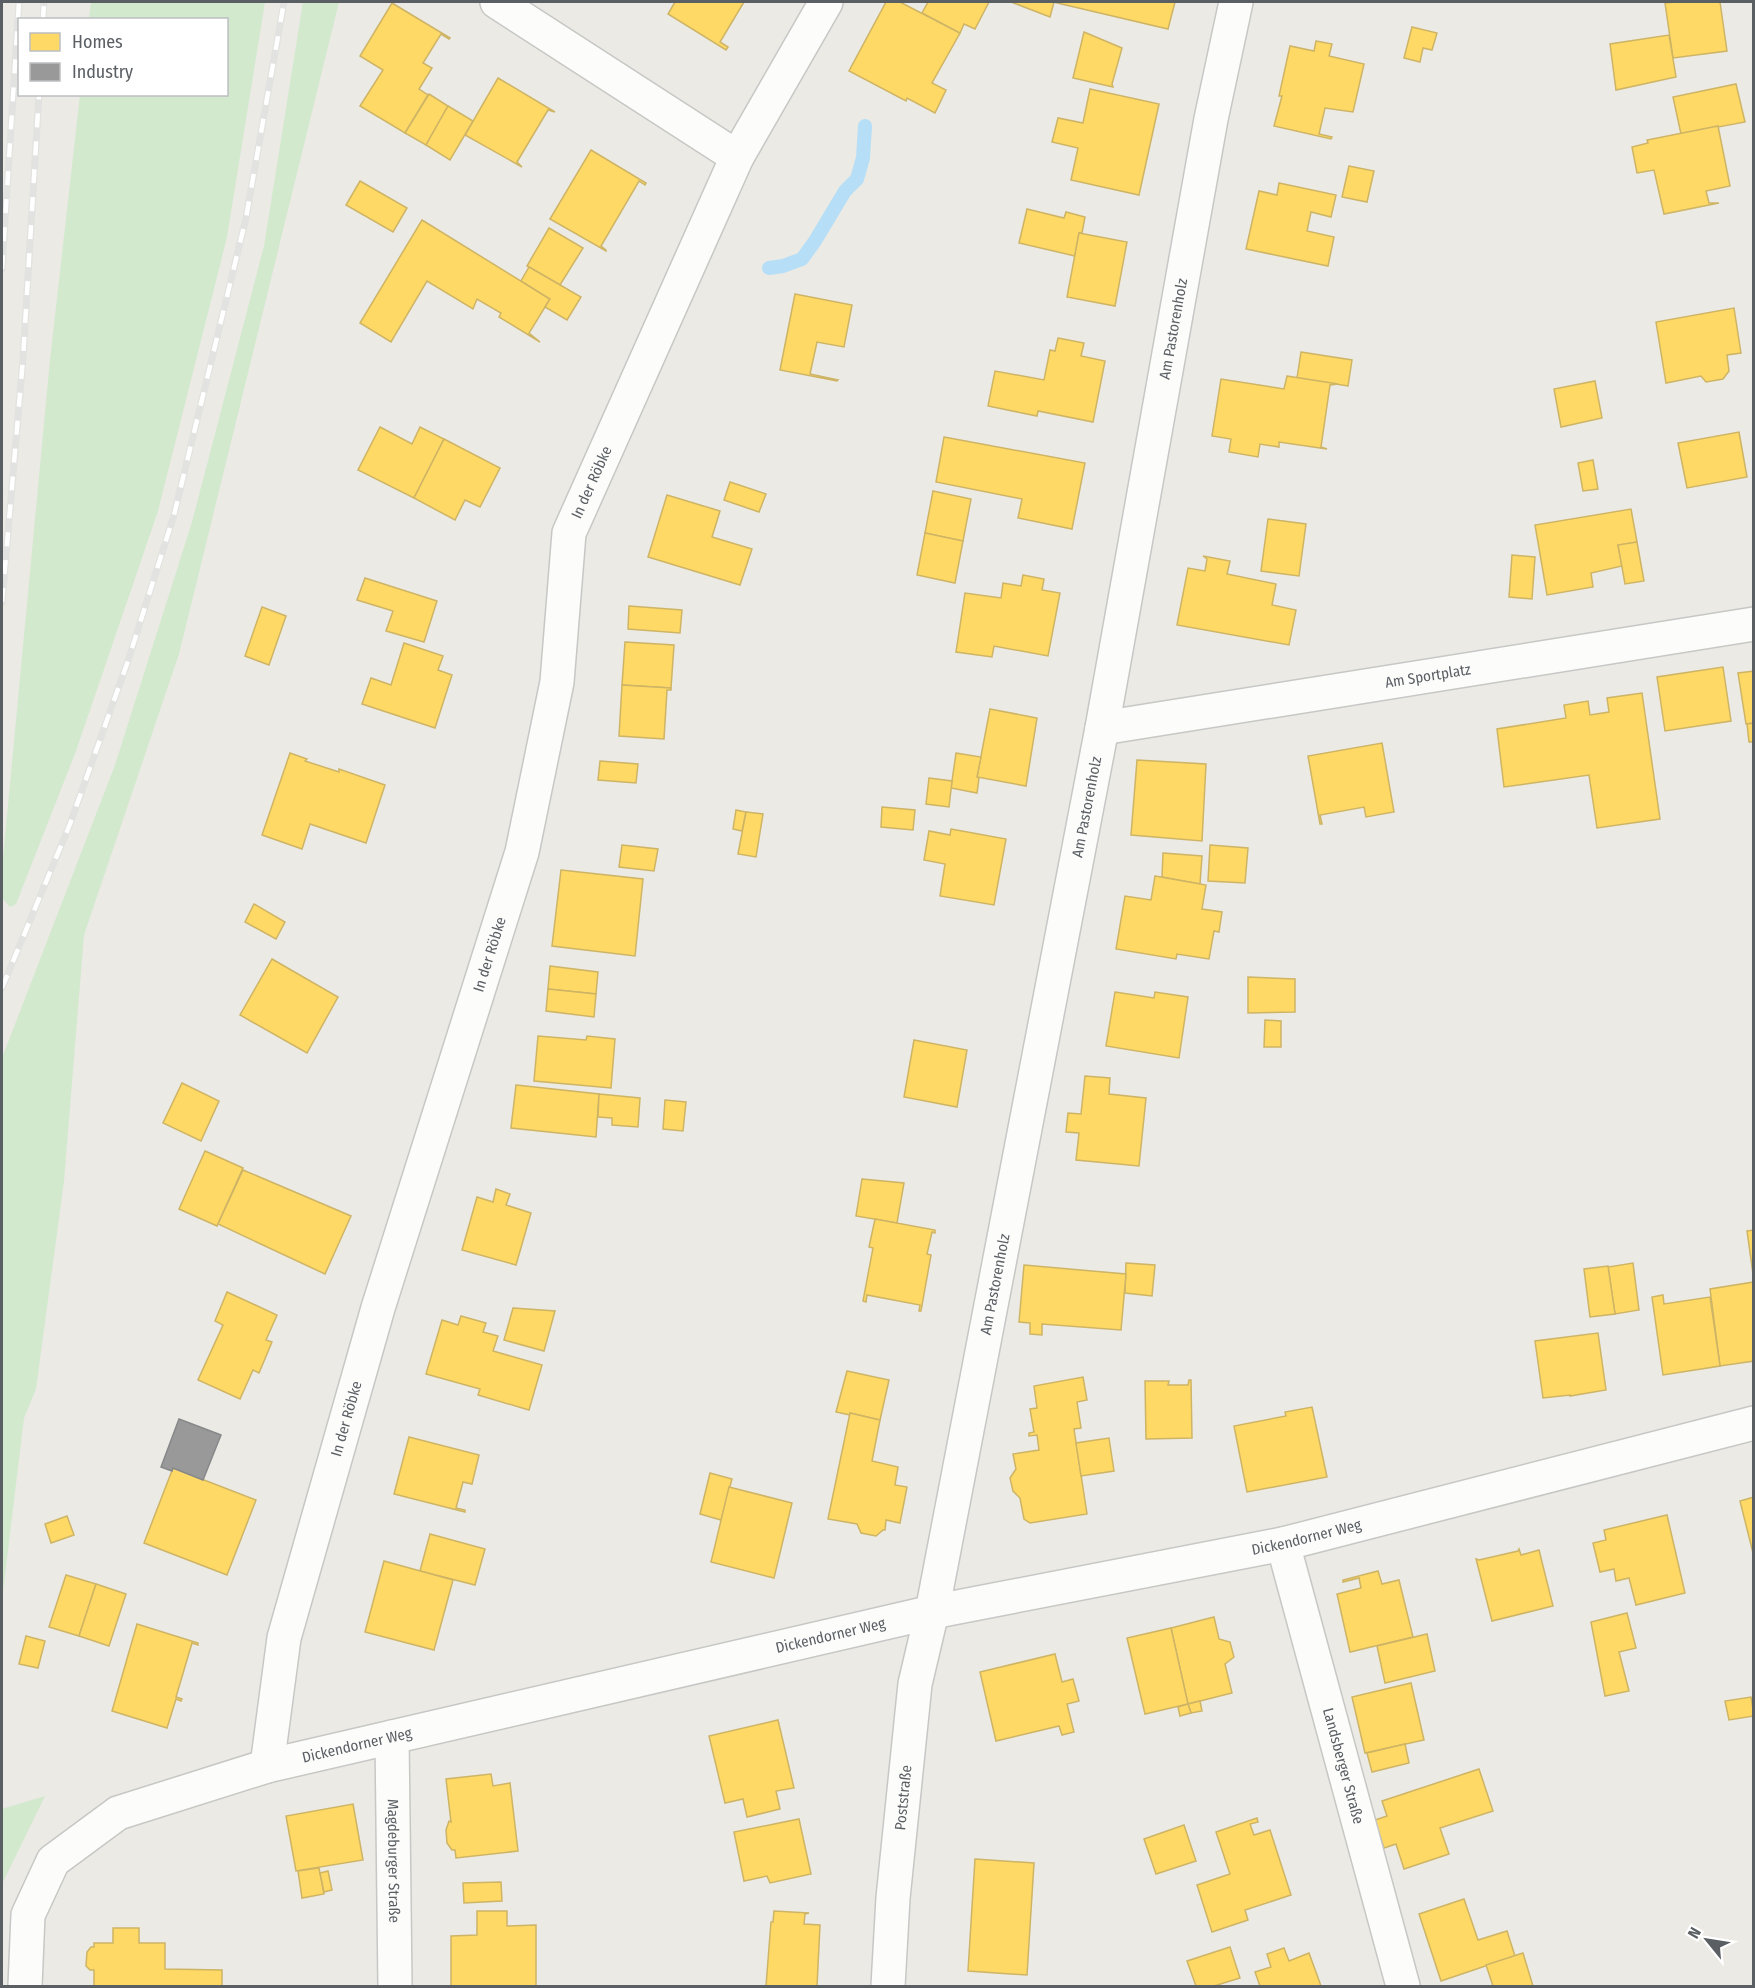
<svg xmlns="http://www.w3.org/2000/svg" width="1755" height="1988" font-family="'Fira Sans Condensed',sans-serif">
<rect width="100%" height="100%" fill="#ebeae4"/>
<g fill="#d2e9ce">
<path d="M91,2H265L227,237L158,511L76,751L16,904L10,907L2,898V869L50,360L80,95L226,94V20L89,19Z"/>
<path d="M303,2H339L179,654L84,935L64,1181L36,1389L24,1418L2,1600V1058L115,765L192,522L264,246Z"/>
<path d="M45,1796L2,1884V1809Z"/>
</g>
<g fill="#ffd966" stroke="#ceb465" stroke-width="1.5">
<path d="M675,2H744L720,42L728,47L726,50L668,14Z"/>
<path d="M886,2H900L960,33L932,83L946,90L935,113L907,98L906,101L849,71Z"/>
<path d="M928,2H989L975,29L964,24L960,33L922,13Z"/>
<path d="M1011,2H1054L1050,17Z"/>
<path d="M1053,2H1175L1168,29Z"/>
<path d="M1675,2H1720L1727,51L1673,58L1665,3Z"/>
<path d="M392,3L450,38L449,39L441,34L423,63L432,68L419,89L428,95L405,133L360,106L383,70L360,56Z"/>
<path d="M1412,27L1437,33L1432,50L1423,48L1420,62L1404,58Z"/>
<path d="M1084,32L1122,48L1112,84L1113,87L1073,78Z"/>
<path d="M1669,35L1676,77L1616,90L1610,44Z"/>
<path d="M1316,41L1332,44L1329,56L1364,64L1353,112L1325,108L1319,134L1332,137L1331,139L1274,126L1282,96H1279L1290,46L1314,51Z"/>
<path d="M498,78L555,112L548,110L517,162L522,167L465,135Z"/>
<path d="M1736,84L1745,122L1681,134L1673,97Z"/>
<path d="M1090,89L1159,104L1139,195L1071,180L1078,148L1052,142L1058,118L1083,123Z"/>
<path d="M429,94L448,106L426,145L405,133Z"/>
<path d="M448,106L473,121L450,160L426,145Z"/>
<path d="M1718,126L1730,186L1706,191L1709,203H1719L1664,214L1654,170L1637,173L1632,147L1648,143L1647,140Z"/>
<path d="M591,150L646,183L645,185L639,181L601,246L606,250V251L550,219Z"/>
<path d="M1349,166L1374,171L1367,202L1342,197Z"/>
<path d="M360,181L407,208L393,232L346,205Z"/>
<path d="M1279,183L1336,195L1331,217L1311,212L1307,231L1334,237L1328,266L1246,249L1259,191L1277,195Z"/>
<path d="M1027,209L1064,218L1066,212L1085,217L1082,233H1079L1075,256L1019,243Z"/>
<path d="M422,220L550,299L529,333L540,342L499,317L501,313L477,299L473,309L427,281L391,342L360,323Z"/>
<path d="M549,228L583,248L560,285L527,266Z"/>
<path d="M1079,233L1127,242L1115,306L1067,297Z"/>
<path d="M529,267L581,297L567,320L545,307L550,299L521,281Z"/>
<path d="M795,294L852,305L844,347L817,342L810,374L838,380L837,381L780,370Z"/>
<path d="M1734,308L1741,353L1727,355L1729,371L1723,379L1706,382L1701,376L1666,383L1656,322Z"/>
<path d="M1058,338L1084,343L1081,356L1105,361L1093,422L1038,411L1037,416L988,406L995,371L1044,380L1050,350L1055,351Z"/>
<path d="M1301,352L1352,360L1348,386L1297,378Z"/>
<path d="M1287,376L1338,384L1330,385L1321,447L1327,449L1279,442V447L1260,444L1258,457L1229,452L1231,439L1212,436L1221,379L1284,389Z"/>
<path d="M1595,381L1602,418L1561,427L1554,389Z"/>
<path d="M380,427L412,444L420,427L444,439L414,498L358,470Z"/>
<path d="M1739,432L1747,477L1687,488L1678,443Z"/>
<path d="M944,437L1085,463L1072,529L1018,518L1022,499L936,482Z"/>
<path d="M444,439L500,468L480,507L465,500L455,520L414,498Z"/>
<path d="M1593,460L1598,489L1583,491L1578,463Z"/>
<path d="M730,482L766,494L759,512L724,500Z"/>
<path d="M933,491L971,499L963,541L925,533Z"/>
<path d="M667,495L720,511L712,537L752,549L740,585L648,557Z"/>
<path d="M1631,509L1637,542L1618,545L1622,566L1591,573L1593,587L1547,595L1535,525Z"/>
<path d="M1268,519L1306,524L1299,576L1261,571Z"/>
<path d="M925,533L963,541L955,583L917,575Z"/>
<path d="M1637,542L1644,581L1625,584L1618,545Z"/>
<path d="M1512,555L1535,557L1532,599L1509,597Z"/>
<path d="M1203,556L1230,561L1227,574L1276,584L1272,605L1296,610L1289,645L1177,625L1188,568L1205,571L1207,559Z"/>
<path d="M1023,575L1044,579L1042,590L1060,593L1048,656L994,646L992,657L956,652L965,593L1001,598L1003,583L1021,586Z"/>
<path d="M365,578L437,601L424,642L386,631L393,611L357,600Z"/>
<path d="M629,606L682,610L680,633L628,629Z"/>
<path d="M262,607L286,616L269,665L245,656Z"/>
<path d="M625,642L674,645L671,688L622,685Z"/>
<path d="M404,643L443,656L438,670L452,675L435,728L362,704L371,678L391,685Z"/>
<path d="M1723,667L1731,721L1665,731L1657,677Z"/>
<path d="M1754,671V723L1746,724L1738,673Z"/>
<path d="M622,685L671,688V690H667L664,739L619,736Z"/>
<path d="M1642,693L1660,819L1597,828L1589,775L1504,787L1497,729L1566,718L1564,705L1588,701L1590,715L1609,712L1607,698Z"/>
<path d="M990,709L1037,718L1026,786L977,777Z"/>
<path d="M1754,723V742H1749L1747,724Z"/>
<path d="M1382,743L1394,812L1366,817L1364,807L1320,815L1322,824H1320L1308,756Z"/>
<path d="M290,753L307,759L305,761L339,772V769L385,785L366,843L310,824L302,849L262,835Z"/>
<path d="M956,753L981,757L977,777L979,778L977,793L951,788Z"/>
<path d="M1137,760L1206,764L1202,841L1131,835Z"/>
<path d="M600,761L638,764L636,783L598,780Z"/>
<path d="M929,778L952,781L949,807L926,804Z"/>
<path d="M882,807L915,810L913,830L881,827Z"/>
<path d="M736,810L746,812L742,831L733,829Z"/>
<path d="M746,812L763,814L756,857L738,854Z"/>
<path d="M951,829L1006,839L994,905L940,896L945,864L924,860L929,831L950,835Z"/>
<path d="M622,845L658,849L654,871L619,867Z"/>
<path d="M1210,845L1248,848L1245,883L1208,881Z"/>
<path d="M1163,853L1202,856L1200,884L1162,877Z"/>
<path d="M561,870L643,879L635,956L552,946Z"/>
<path d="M1155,876L1206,885L1202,909L1222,912L1219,932L1214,931L1209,959L1177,954L1176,959L1116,949L1125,896L1151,900Z"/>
<path d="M254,904L285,922L276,939L245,922Z"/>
<path d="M272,959L338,997L307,1053L240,1015Z"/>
<path d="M550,966L598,972L596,994L548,989Z"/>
<path d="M1248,977L1295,979V1012L1248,1013Z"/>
<path d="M548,989L596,994L594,1017L546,1011Z"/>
<path d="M1115,992L1154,998L1155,992L1188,997L1179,1058L1106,1046Z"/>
<path d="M1265,1020L1281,1021V1047H1264Z"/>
<path d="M538,1036L586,1040L587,1036L615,1039L611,1088L534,1081Z"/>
<path d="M914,1040L967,1050L957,1107L904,1097Z"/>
<path d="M1085,1076L1110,1078L1109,1094L1146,1098L1139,1166L1076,1160L1079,1133L1066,1132L1068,1113L1081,1114Z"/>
<path d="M182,1083L219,1101L201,1141L163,1123Z"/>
<path d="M516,1085L599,1094L596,1137L511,1128Z"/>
<path d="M599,1094L640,1098L638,1127L612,1125V1118L598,1117Z"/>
<path d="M665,1100L686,1102L683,1131L663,1129Z"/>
<path d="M205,1151L243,1168L217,1226L179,1209Z"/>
<path d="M243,1170L351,1216L325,1274L218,1224Z"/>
<path d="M862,1179L904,1183L897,1223L856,1216Z"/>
<path d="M496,1189L510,1194L506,1205L531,1213L516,1265L462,1250L477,1197L493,1202Z"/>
<path d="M875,1219L935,1230V1233L932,1232L927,1254L931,1255L921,1311H919L920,1305L867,1295L866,1302L863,1301L873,1248L869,1247Z"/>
<path d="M1754,1230V1274H1753L1747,1231Z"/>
<path d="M1126,1263L1155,1265L1152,1296L1125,1293Z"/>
<path d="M1633,1263L1639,1310L1615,1314L1608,1267Z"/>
<path d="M1024,1265L1126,1274L1121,1330L1042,1324V1335L1030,1334V1323L1019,1322Z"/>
<path d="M1608,1266L1615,1314L1590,1317L1584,1269Z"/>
<path d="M1754,1282V1361L1720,1366L1710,1289Z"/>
<path d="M227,1292L277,1315L266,1340L272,1342L259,1373L253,1370L240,1399L198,1380L223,1325L215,1321Z"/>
<path d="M1663,1295L1664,1304L1710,1297L1720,1366L1663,1375L1652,1297Z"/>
<path d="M513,1308L555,1311L544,1351L504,1340Z"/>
<path d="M461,1316L486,1323L483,1332L498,1336L493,1351L542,1365L529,1410L478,1395L480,1389L426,1374L442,1320L458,1325Z"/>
<path d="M1598,1333L1606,1390L1570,1396V1395L1543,1398L1535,1341Z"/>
<path d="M847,1371L889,1380L880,1420L850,1413V1415L836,1412Z"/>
<path d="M1083,1377L1087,1400L1077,1402L1081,1428L1074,1429L1087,1514L1030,1523L1024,1519L1020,1498L1013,1491L1010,1478L1016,1469L1013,1454L1039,1450L1037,1435L1029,1436V1433L1034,1432L1030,1409L1037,1408L1034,1386Z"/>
<path d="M1189,1380H1191L1192,1438L1146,1439L1145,1381H1169L1168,1385H1188Z"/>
<path d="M1312,1407L1327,1477L1247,1492L1234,1426L1286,1416L1285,1412Z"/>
<path d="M850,1413L880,1420L872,1461L898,1467L895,1485L907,1487L900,1523L886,1520L885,1530H883L876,1536L861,1533L857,1524L828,1519Z"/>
<path d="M409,1437L479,1455L472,1484L463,1482L456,1508L465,1510V1512L394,1494Z"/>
<path d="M1109,1438L1114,1471L1081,1476L1076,1443Z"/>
<path d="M173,1468L256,1500L227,1575L144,1543Z"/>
<path d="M710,1473L732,1479L721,1520L700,1514Z"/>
<path d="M729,1487L792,1503L774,1578L711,1562Z"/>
<path d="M1754,1497V1553H1753L1740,1501Z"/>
<path d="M1667,1515L1685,1593L1636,1605L1629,1578L1616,1581L1614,1569L1600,1572L1593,1543L1606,1540L1604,1530Z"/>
<path d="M67,1516L74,1535L51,1543L45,1524Z"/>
<path d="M430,1534L485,1549L475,1585L420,1571Z"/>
<path d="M1519,1549L1521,1555L1539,1550L1553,1606L1492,1621L1476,1559L1479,1560L1518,1551Z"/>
<path d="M384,1561L453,1580L434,1650L365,1632Z"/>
<path d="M1378,1571L1382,1584L1399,1580L1413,1637L1350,1652L1337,1594L1361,1588L1359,1578L1343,1582V1580Z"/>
<path d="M66,1575L96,1584L79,1636L49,1627Z"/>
<path d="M96,1584L126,1594L109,1646L79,1636Z"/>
<path d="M1627,1613L1636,1648L1619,1652L1629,1691L1605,1696L1591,1622Z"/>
<path d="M1214,1617L1219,1639L1230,1642L1234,1657L1225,1664L1232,1693L1188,1704L1171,1628Z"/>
<path d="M137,1624L198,1643V1645L192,1643L176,1697L182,1699L181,1701L176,1699L167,1728L112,1711Z"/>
<path d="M1171,1628L1188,1704L1145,1714L1127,1638Z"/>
<path d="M1427,1634L1435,1671L1385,1683L1377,1646Z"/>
<path d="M26,1636L45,1641L38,1668L19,1664Z"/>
<path d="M1055,1654L1062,1682L1073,1679L1079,1701L1067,1704L1074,1732L1062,1735L1059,1726L996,1741L980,1672Z"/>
<path d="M1411,1683L1424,1740L1365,1753L1352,1697Z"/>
<path d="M1751,1697L1754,1716L1729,1720L1725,1701Z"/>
<path d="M1200,1701L1202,1711L1191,1713L1188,1704Z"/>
<path d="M1188,1704L1191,1713L1180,1716L1178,1707Z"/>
<path d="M778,1720L794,1788L776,1791L780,1809L747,1817L743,1799L725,1803L709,1736Z"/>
<path d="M1405,1744L1409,1763L1372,1772L1367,1753Z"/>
<path d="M1479,1769L1493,1811L1440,1828L1449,1854L1404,1869L1396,1844L1384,1848L1375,1820L1387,1816L1382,1801Z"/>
<path d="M491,1774L493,1786L510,1783L518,1851L456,1858L455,1850H452L447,1843L446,1830L449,1821L451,1822L446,1779Z"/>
<path d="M353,1804L363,1860L296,1871L286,1816Z"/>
<path d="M1257,1818L1258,1822L1250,1824L1254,1835L1270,1830L1291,1895L1245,1910L1248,1920L1212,1932L1197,1885L1230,1874L1216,1832Z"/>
<path d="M799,1819L811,1874L770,1883L767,1876L744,1881L734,1832Z"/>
<path d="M1184,1825L1196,1861L1156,1874L1144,1839Z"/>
<path d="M975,1859L1034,1863L1027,1975L968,1971Z"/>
<path d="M319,1868L324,1894L302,1898L298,1871Z"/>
<path d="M328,1871L332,1890L324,1892L320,1873Z"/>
<path d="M501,1882L502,1901L464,1903L463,1883Z"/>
<path d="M1464,1899L1478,1940L1507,1931L1515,1956L1441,1981L1419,1914Z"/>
<path d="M477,1911H507V1926L536,1925V1986H451V1936L477,1935Z"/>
<path d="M774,1911L809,1913L805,1914L804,1924L820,1925L817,1986H766L771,1922H773Z"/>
<path d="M113,1928H139V1943H165V1969L222,1970V1986H94V1970H90L86,1966L87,1952L91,1947H94V1943H113Z"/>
<path d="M1230,1947L1240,1978L1214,1986H1196L1187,1961Z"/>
<path d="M1284,1948L1289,1961L1309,1953L1321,1986H1260L1255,1972L1271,1967L1267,1954Z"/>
<path d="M1523,1953L1533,1986H1493L1486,1965Z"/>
</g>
<path fill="#999" stroke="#868889" stroke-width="1.5" d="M179,1419L221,1435L203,1480L173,1468L172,1471L161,1467Z"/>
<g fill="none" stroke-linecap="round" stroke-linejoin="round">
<path stroke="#b6dff7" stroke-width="14" d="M769,268L783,266L802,259L815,241L845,191L857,179L863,158L865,126"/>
<defs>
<g id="minor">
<path d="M497,2L737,157"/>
<path id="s1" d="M1102,728L1754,624"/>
<path id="s2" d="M1283,1544L1403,1986"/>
<path id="s3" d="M392,1737L395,1986"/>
<path id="s4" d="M267,1766L284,1638L378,1308L522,852L557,682L569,533L737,157L826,2"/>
<path id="s5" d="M25,1986L28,1915L53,1861L118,1813L267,1766L932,1612L1283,1544L1754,1423"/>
<path id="s6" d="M888,1986L893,1898L915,1684L932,1612L1102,728L1211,119L1236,2"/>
</g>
</defs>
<use href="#minor" stroke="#c7c7c6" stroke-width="36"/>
<use href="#minor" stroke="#fcfcfb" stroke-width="33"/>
<defs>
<g id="rail">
<path d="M43,20L44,2"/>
<path d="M2,269L19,2"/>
<path d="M2,602L23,359L39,94"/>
<path d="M2,988L70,824L128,661L174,515L246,218L284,2"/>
</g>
</defs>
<use href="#rail" stroke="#e2e2e1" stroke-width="7"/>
<use href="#rail" stroke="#fff" stroke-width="4.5" stroke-dasharray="14" stroke-linecap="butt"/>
</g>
<g text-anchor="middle" stroke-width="6" stroke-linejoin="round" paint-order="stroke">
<g font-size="15" fill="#5a5f64" stroke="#fff">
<text dy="5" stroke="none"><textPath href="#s6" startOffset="1683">Am Pastorenholz</textPath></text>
<text dy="5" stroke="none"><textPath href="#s4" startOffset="1329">In der Röbke</textPath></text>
<text dy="5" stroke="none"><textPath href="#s1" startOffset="330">Am Sportplatz</textPath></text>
<text dy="5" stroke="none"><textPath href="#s6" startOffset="1197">Am Pastorenholz</textPath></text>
<text dy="5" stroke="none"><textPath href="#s4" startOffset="843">In der Röbke</textPath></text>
<text dy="5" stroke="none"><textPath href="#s6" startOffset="711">Am Pastorenholz</textPath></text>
<text dy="5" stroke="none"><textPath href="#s4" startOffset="357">In der Röbke</textPath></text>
<text dy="5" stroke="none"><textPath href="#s5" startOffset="1432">Dickendorner Weg</textPath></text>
<text dy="5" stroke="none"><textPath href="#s5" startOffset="946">Dickendorner Weg</textPath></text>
<text dy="5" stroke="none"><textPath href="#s5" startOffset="460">Dickendorner Weg</textPath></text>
<text dy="5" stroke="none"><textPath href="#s2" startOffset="230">Landsberger Straße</textPath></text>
<text dy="5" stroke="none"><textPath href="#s6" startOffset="189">Poststraße</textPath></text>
<text dy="5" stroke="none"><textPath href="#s3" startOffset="124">Magdeburger Straße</textPath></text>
</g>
</g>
<rect width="1755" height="1988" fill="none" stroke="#5a5f64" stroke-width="6"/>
<rect x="18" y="18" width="210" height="78" fill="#ffffff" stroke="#bdbfc1" stroke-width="1.5"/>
<rect x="30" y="33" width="30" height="18" fill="#ffd966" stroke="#bdbfc1" stroke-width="1.5"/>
<text x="72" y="48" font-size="18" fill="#5a5f64">Homes</text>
<rect x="30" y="63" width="30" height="18" fill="#999999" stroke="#bdbfc1" stroke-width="1.5"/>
<text x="72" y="78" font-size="18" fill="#5a5f64">Industry</text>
<g transform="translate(1707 1940) rotate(300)" stroke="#ffffff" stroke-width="4.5" paint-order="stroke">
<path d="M0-4.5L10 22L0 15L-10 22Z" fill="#5a5f64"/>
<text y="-9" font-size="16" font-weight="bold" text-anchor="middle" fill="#5a5f64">N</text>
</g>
</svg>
